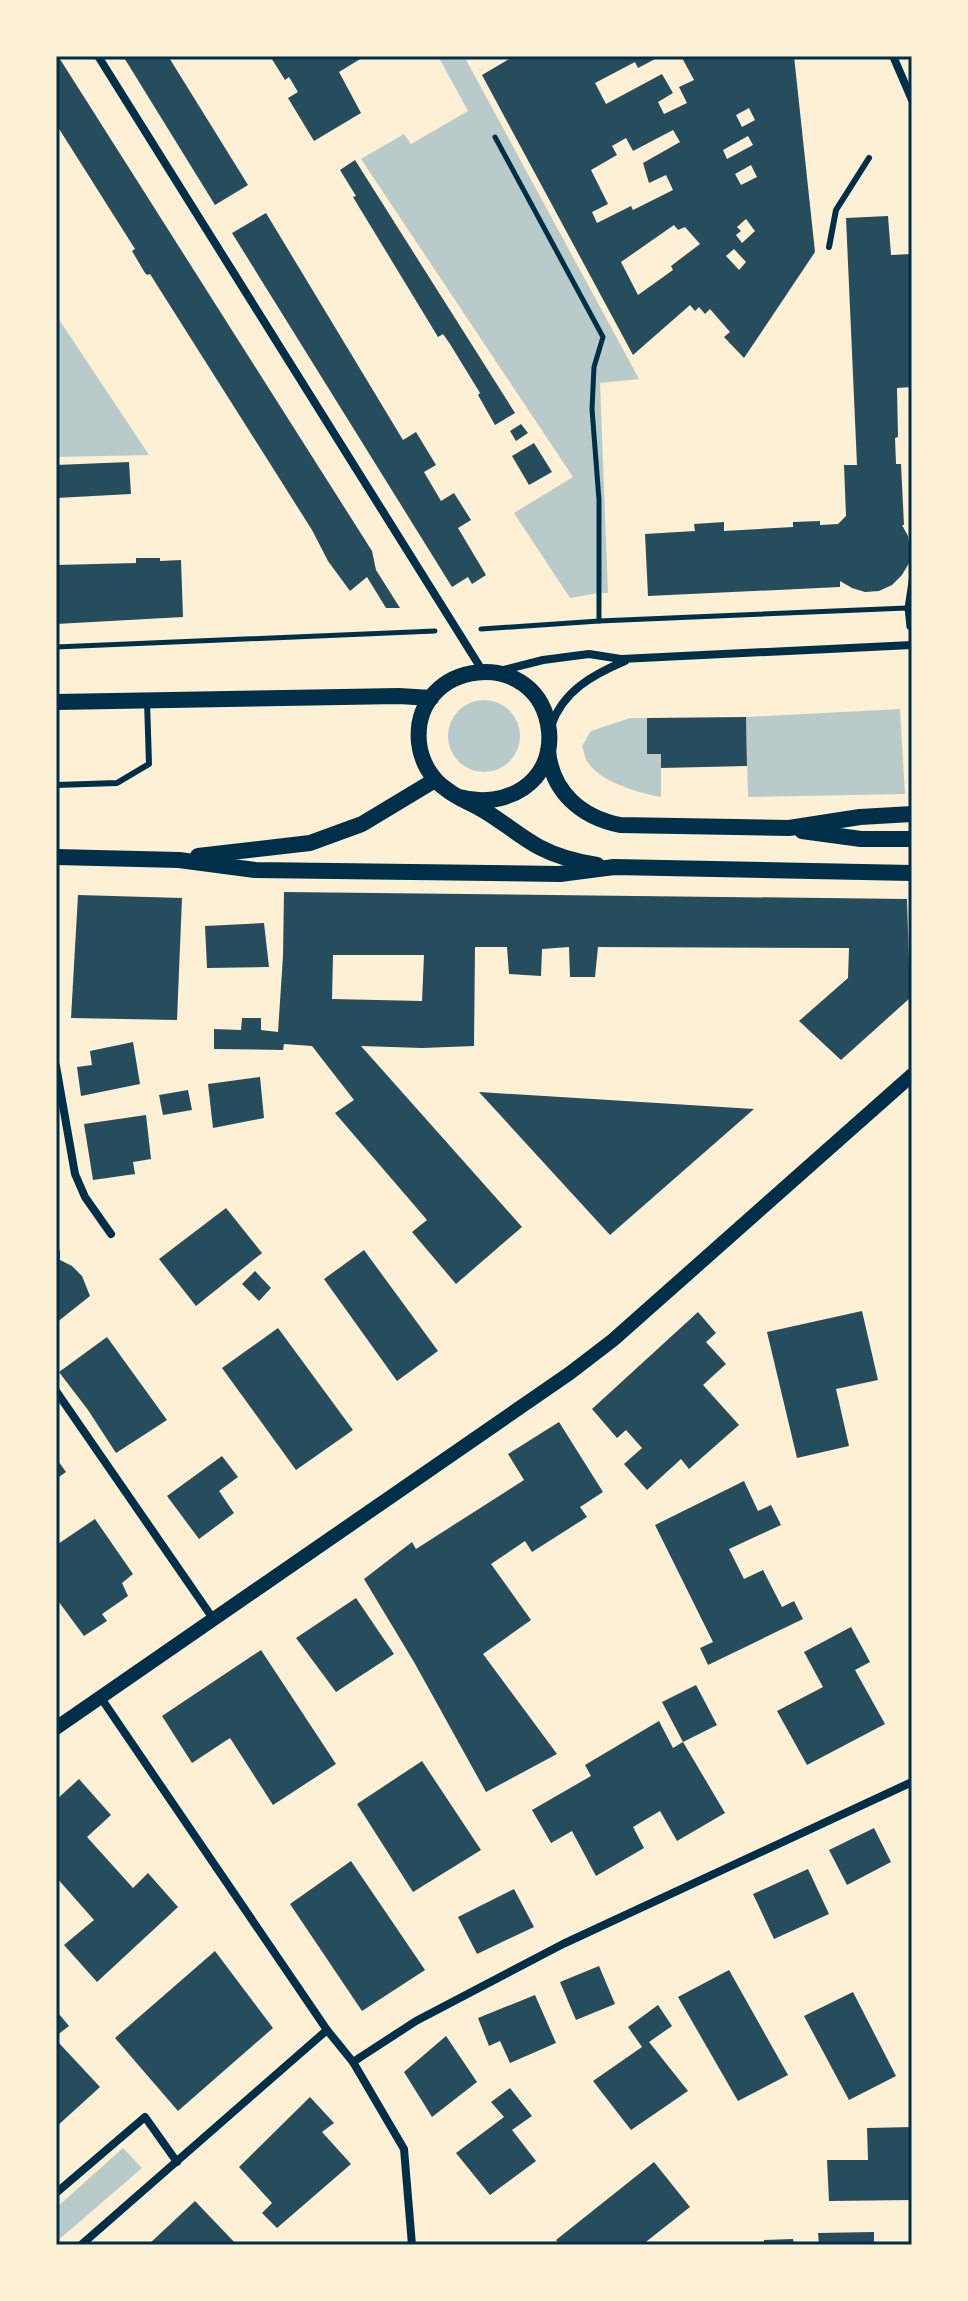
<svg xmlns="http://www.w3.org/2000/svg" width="968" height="2301" font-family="Arial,sans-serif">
<rect width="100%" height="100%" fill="#fdf0d5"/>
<g fill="#b9caca">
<path d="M438,56H464L639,379L600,383L608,593H598L570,598L514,513L573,477L361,159L404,134L411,144L468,111Z"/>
<path d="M56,315L149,455L56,457Z"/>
<circle cx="484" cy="736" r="36"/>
<path d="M900,709L905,794L748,797L746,717Z"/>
<path d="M630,718H647V754H661V797C639,793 596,781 586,759C584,755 584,751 582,746L591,731Z"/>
<path d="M123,2148L142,2168L56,2242V2208Z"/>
</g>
<g fill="#264d5e" fill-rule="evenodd">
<path d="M56,56H58L372,551L376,570L400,608H386L367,577L350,591L328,561L312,530L150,274L147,275L145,273L132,251L135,249L56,124Z"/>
<path d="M123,56H168L248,185L215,205Z"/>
<path d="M270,56H365L339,72L361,113L314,141L288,98L298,92L289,77L285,80Z"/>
<path d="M514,56H661L638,68L635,62L595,83L606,104L662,74L673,93L658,102L664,114L687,103L679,87L694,80L681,56H794L815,252L744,358L724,337L730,332L710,309L705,314L699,307L695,311L690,305L633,355L482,75ZM749,108L755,120L742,127L736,115ZM673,130L680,142L643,163L649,183L666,175L673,190L633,210L631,206L597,223L592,212L608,204L591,170L617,155L612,146L626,138L633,151ZM748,136L753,145L727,159L723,150ZM751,165L757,177L741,185L735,174ZM746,219L755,231L742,243L736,235L741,231L737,227ZM674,225L678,230L685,227L700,244L671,266L673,270L638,295L621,262ZM734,249L746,262L739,270L726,256Z"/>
<path d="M355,160L515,413L495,425L478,395L480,393L450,344L443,334L438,337L353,197L356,196L340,170Z"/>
<path d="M266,213L403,440L416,432L436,465L424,472L441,501L454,493L471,520L458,528L486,575L472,584L468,577L452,587L232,233Z"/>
<path d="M888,216L891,255L912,254V387L897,388L898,437L895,438L896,464H901L904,525H902L908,536L910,550L909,563L902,575L892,585L879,591L865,592L852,588L840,581V587L648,596L645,534L695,531L694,524L724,522V531L793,527V522L820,521V525L838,524L846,516L844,465H857L846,218Z"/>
<path d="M521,424L528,433L516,441L510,431Z"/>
<path d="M534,443L552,472L529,485L512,456Z"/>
<path d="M129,462L131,494L56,498V465Z"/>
<path d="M136,558H160V561L181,560L183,617L56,624V565L136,563Z"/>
<path d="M746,717L747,766L661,768V754H647V718Z"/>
<path d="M284,892L907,899L910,998L841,1060L799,1021L848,978L849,948L598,947L595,977H570L569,947L542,949L541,976L509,974L507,947H475L474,1046L422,1048L361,1046L522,1227L456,1284L412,1232L427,1220L335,1113L354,1100L312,1046L284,1044L283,1050L214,1049V1029L241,1030L242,1018H261V1030L278,1032L283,956ZM333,955H424L422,1001L332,999Z"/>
<path d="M78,895L182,898L177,1020L71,1018Z"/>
<path d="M264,923L269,967L207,968L205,926Z"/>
<path d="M133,1042L140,1084L81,1096L77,1067L92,1065L90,1051Z"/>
<path d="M260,1077L264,1118L213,1128L208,1084Z"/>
<path d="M188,1090L192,1110L163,1115L159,1095Z"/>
<path d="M479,1092L754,1109L610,1235Z"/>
<path d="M146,1115L151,1159L133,1162L135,1174L93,1180L84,1124Z"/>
<path d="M226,1208L262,1253L196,1306L159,1259Z"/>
<path d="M56,1239L60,1252V1260L72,1266L82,1276L90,1296L56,1323Z"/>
<path d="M364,1250L438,1351L397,1381L324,1279Z"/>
<path d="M255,1271L271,1288L259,1301L242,1284Z"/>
<path d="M862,1311L878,1380L836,1389L849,1446L797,1458L767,1332Z"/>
<path d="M698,1312L716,1333L706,1342L726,1364L703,1385L739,1425L689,1469L681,1459L647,1490L624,1464L642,1448L626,1430L617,1438L592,1409Z"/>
<path d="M278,1328L353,1430L296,1470L222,1368Z"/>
<path d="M107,1337L167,1420L116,1453L88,1410L59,1372Z"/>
<path d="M559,1422L603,1492L580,1507L587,1517L532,1552L525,1541L491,1564L531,1620L483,1654L557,1754L486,1792L414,1662L364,1579L412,1542L416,1549L524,1480L508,1454Z"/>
<path d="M222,1456L238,1477L219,1491L234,1513L199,1539L167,1496Z"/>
<path d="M56,1458L66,1472L56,1479Z"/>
<path d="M744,1481L758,1511L771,1505L781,1525L729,1549L744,1579L763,1570L782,1607L794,1601L803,1619L708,1665L700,1648L713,1642L655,1525Z"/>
<path d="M95,1519L133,1574L122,1583L128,1596L102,1614L107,1621L84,1636L56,1598V1541L58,1544Z"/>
<path d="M356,1598L394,1654L336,1692L296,1638Z"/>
<path d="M851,1627L870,1662L855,1670L885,1724L807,1765L777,1711L823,1687L804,1652Z"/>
<path d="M261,1650L336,1764L273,1805L230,1738L192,1763L162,1716Z"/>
<path d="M696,1685L717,1725L683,1742L662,1702Z"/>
<path d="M659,1721L673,1748L683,1742L725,1813L677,1841L660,1811L633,1827L644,1848L596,1876L572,1831L551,1843L532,1810L591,1776L585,1765Z"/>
<path d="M422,1761L481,1850L413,1892L357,1804Z"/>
<path d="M79,1779L111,1815L87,1837L133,1888L148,1873L178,1907L97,1982L64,1945L94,1920L56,1877V1800Z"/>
<path d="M874,1828L891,1862L847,1885L829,1850Z"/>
<path d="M351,1861L425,1970L362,2011L290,1904Z"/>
<path d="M808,1869L829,1914L774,1939L753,1894Z"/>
<path d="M514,1889L534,1927L477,1954L458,1917Z"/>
<path d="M215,1951L273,2028L178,2111L115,2038Z"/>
<path d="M599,1966L615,2004L576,2020L560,1982Z"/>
<path d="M729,1970L788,2075L738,2101L678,1997Z"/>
<path d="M853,1992L896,2076L849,2100L804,2016Z"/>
<path d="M535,1995L556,2043L510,2063L500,2041L489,2046L478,2018Z"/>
<path d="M658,2005L672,2026L649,2042L688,2091L631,2130L593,2081L642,2047L628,2027Z"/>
<path d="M59,2014L69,2026L56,2036V2017Z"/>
<path d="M446,2036L477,2082L432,2117L404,2072Z"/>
<path d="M59,2043L100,2087L56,2127V2045Z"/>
<path d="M510,2088L532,2116L512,2130L536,2161L490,2195L456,2153L504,2117L491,2102Z"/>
<path d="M310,2097L334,2123L322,2132L351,2164L277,2228L262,2213L272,2203L239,2167Z"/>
<path d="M912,2127V2200L829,2201L827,2160H868L867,2128Z"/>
<path d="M654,2162L690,2207L642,2245H560L556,2240Z"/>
<path d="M195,2201L237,2245H148Z"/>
<path d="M874,2232V2245H819L818,2233Z"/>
<path d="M793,2239L794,2245H764V2240Z"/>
</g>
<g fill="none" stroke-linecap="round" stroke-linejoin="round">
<g stroke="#003049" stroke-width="5">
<path d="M495,137L603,337L594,367L592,409L599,500V621"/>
<path d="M907,608L912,575"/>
<path d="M481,629L599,621L907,608L909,627"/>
<path d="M56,647L435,631"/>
</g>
<g stroke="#003049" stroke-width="6">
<path d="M829,247L836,210L869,158"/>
<path d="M56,785L117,783L149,764L147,701"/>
</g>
<g stroke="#003049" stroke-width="8">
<path d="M98,56L482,670"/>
<path d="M893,56L912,100"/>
<path d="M500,671L543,660L589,654L621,659L912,645"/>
<path d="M551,726C563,691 592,675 625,661"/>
<path d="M56,1066L75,1174L85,1197L111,1234"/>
<path d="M56,1391L214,1620"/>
<path d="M101,1698L327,2030L353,2062L404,2149L412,2245"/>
<path d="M353,2062L416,2021L563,1944L912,1782"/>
<path d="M56,2193L145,2117L177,2162"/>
<path d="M81,2245L327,2030"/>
</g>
<path stroke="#003049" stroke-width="14" d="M56,1728L570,1373L613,1340L912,1075"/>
<g stroke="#003049" stroke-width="16">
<path d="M56,702L399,696L431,698"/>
<path d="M548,751C552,792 581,817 620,825L789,828L860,817L912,814"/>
<path d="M459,797C505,810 554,783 549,731C540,644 411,658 419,743C421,761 431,779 446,789C457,798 471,803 483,810C502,821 519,836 539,847C556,856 578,862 597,865"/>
<path d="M802,831L861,839H912"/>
<path d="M198,856L310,843L362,824L435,780"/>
<path d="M56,857L179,860L255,870L560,874L614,867L912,873"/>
</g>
</g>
<rect width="968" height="2301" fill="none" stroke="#fdf0d5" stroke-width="116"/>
<rect x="58" y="58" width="852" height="2185" fill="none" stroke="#003049" stroke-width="3"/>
</svg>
